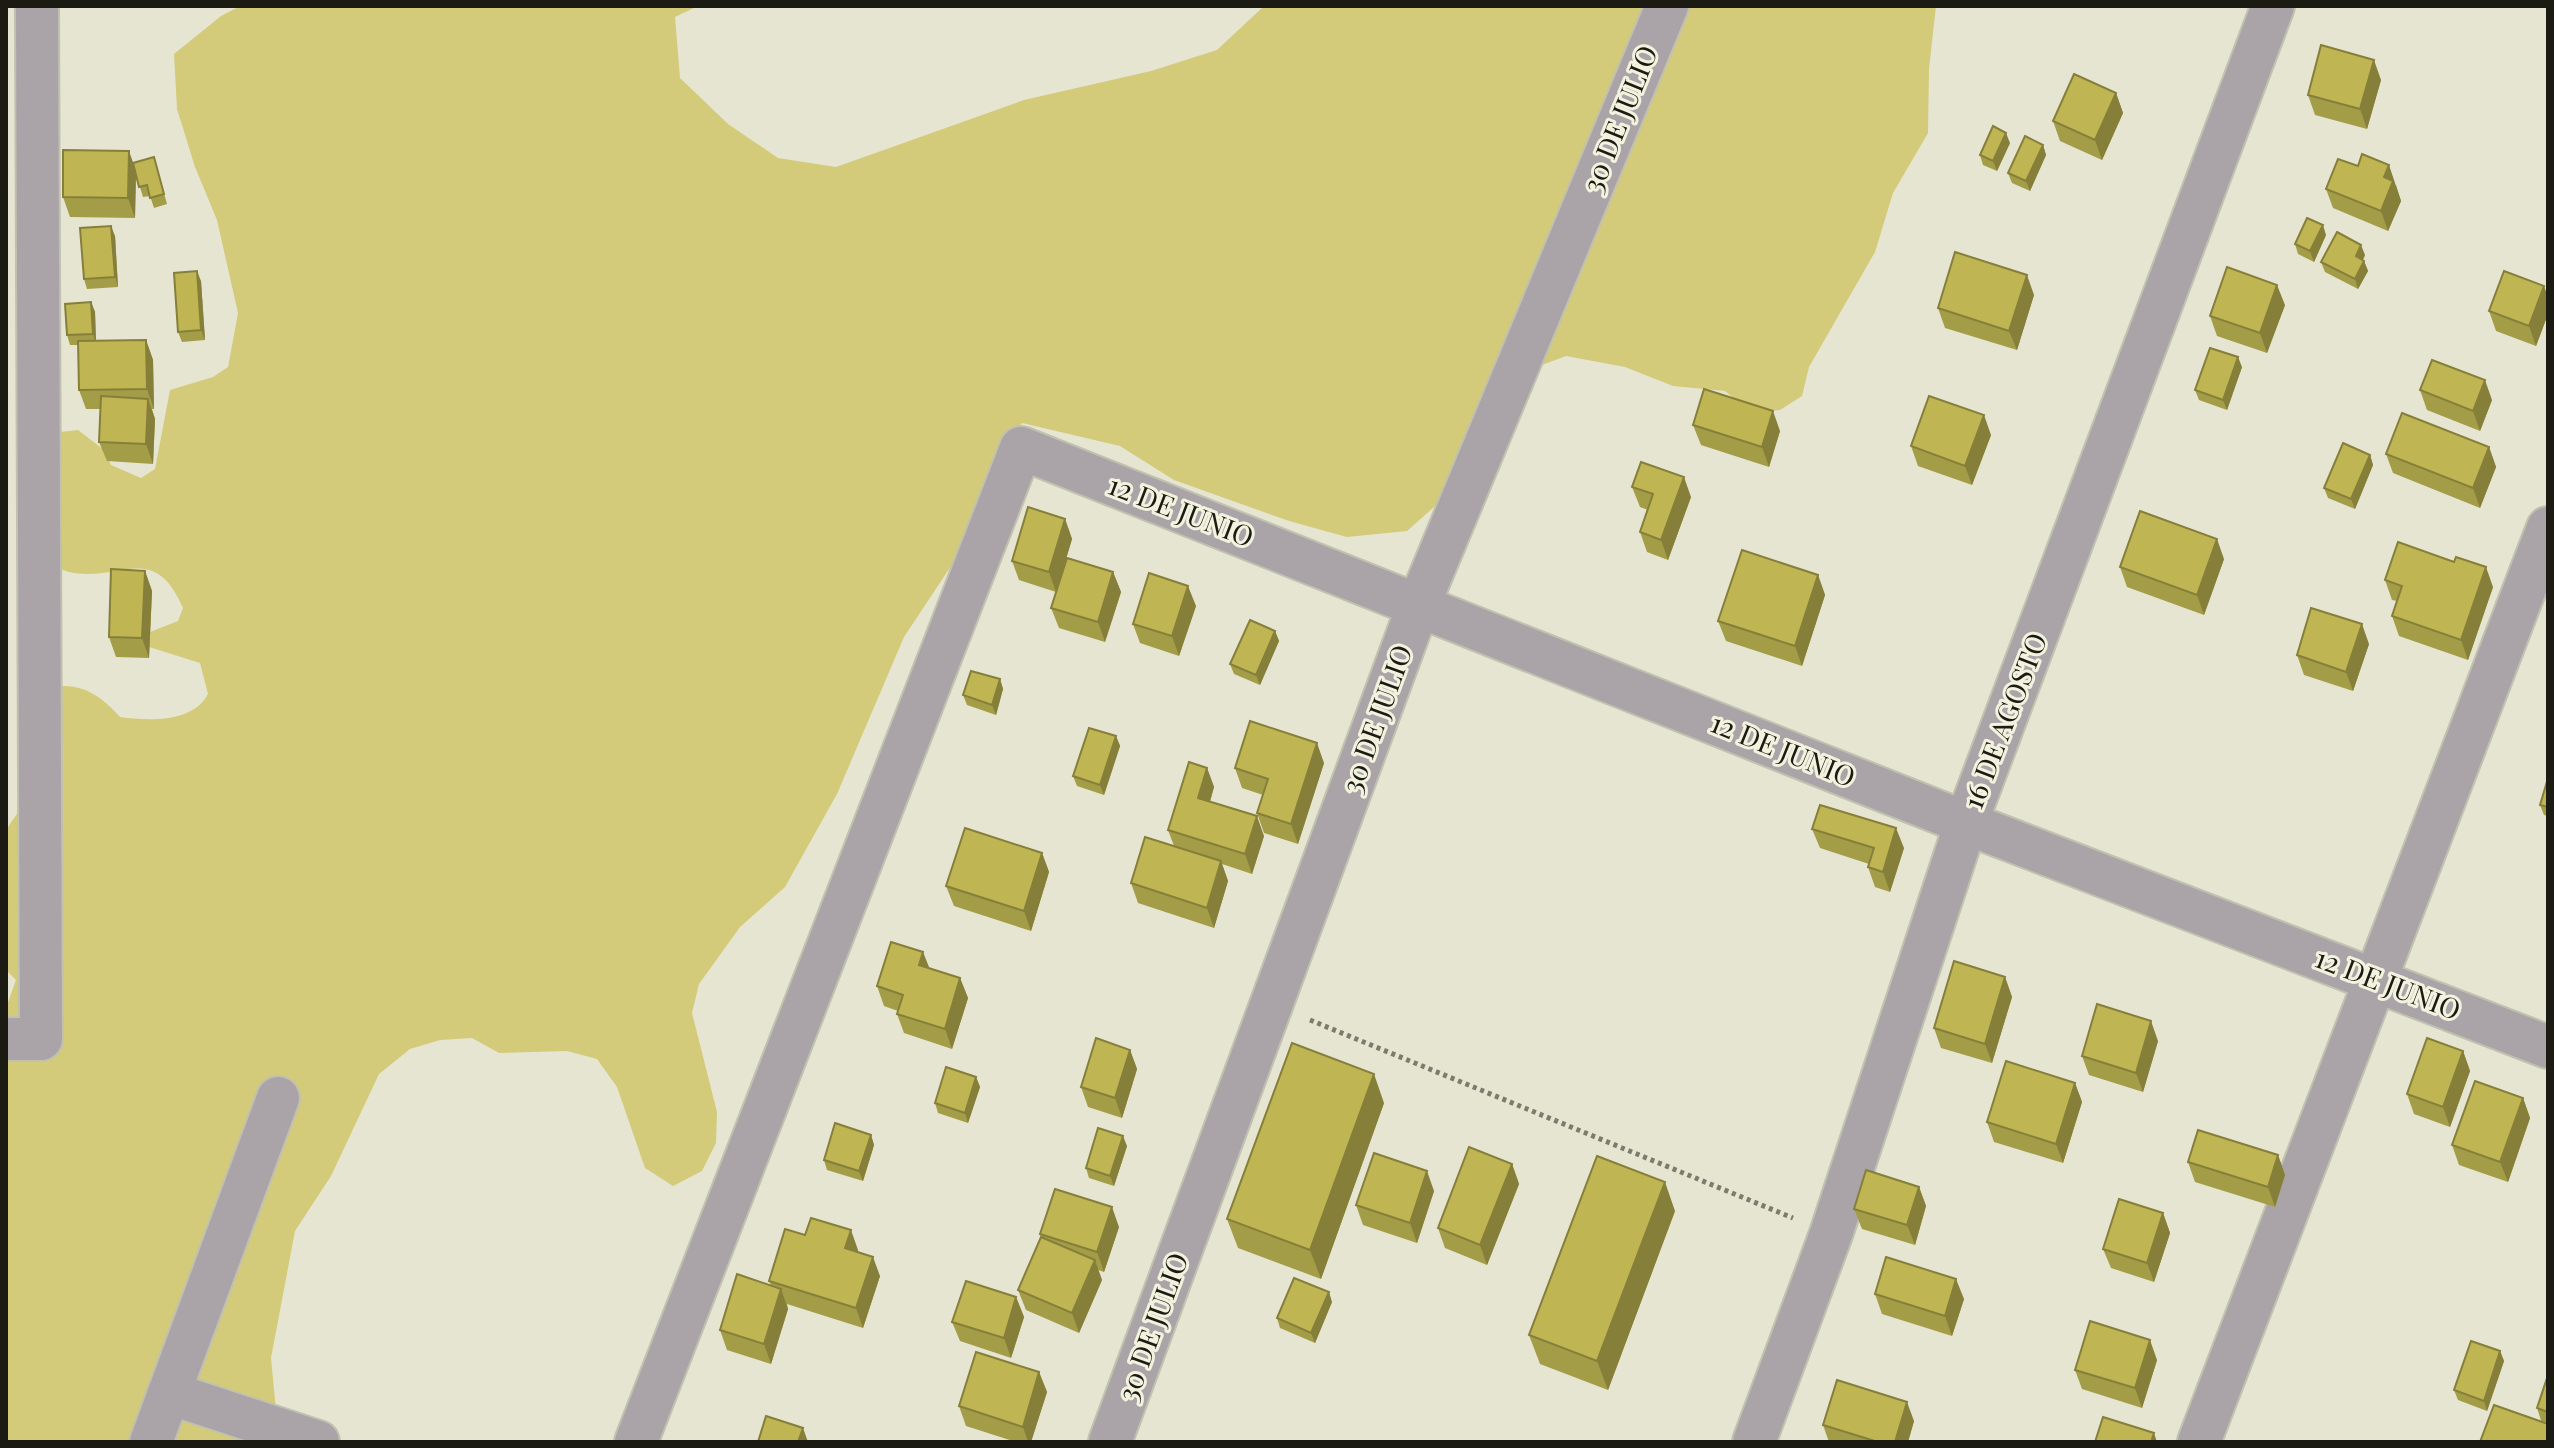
<svg xmlns="http://www.w3.org/2000/svg" width="2554" height="1448" font-family="'Playfair Display',serif">
<rect width="100%" height="100%" fill="#e6e5d2"/>
<path fill="#d3cb79" d="M240,6H698L675,17L680,78L728,124L778,158L836,167L1024,100L1151,71L1217,50L1264,6H1936L1929,69L1928,133L1893,193L1875,252L1809,367L1802,396L1780,410L1750,412L1725,391L1673,386L1625,367L1566,356L1510,377L1452,491L1407,531L1347,537L1289,521L1174,480L1120,446L1022,423L1001,446L961,551L904,637L837,794L785,887L740,927L699,984L692,1013L717,1112L716,1143L702,1171L673,1186L645,1168L617,1087L597,1059L567,1051L499,1053L472,1038L440,1040L410,1049L379,1074L331,1176L295,1231L271,1358L279,1442H6V1008L16,980L6,970V830L33,790L36,775L19,714L23,699C62,677 90,683 120,717C148,721 193,723 208,694L200,663L146,646L150,632L178,621L183,608C153,540 122,583 69,572C60,570 49,561 41,557L43,434L78,430L104,450L111,465L141,478L155,469L170,390L213,377L228,367L238,313L217,220L195,167L177,109L174,54L221,16Z"/>
<g fill="none" stroke-linecap="round" stroke-linejoin="round">
<defs>
<g id="minor">
<path d="M6,1039H41L37,6"/>
<path d="M169,1393L318,1442"/>
<path d="M151,1442L278,1098"/>
<path d="M636,1442L1021,448L1966,823L2548,1047"/>
<path d="M1110,1442L1419,604L1667,6"/>
<path d="M1754,1442L1831,1234L1966,823L2273,6"/>
<path d="M2199,1442L2548,528"/>
</g>
</defs>
<use href="#minor" stroke="#c1c1b0" stroke-width="46"/>
<path stroke="#7c7b6e" stroke-width="5" stroke-dasharray="4 4" stroke-linecap="butt" d="M1310,1020L1793,1218"/>
<use href="#minor" stroke="#aaa4a9" stroke-width="42"/>
</g>
<g fill="#a49d47">
<path d="M2381,80L2367,129L2315,115L2308,95Z"/>
<path d="M2116,93L2123,113L2102,160L2060,141L2053,121Z"/>
<path d="M2010,143L1997,171L1983,165L1980,155Z"/>
<path d="M2043,145L2046,155L2030,191L2012,183L2008,173Z"/>
<path d="M154,157L167,204L154,208L150,196L143,197L136,174L135,218L70,217L63,197L133,163Z"/>
<path d="M2396,185L2401,201L2388,231L2333,208L2326,189Z"/>
<path d="M2326,235L2314,262L2298,254L2295,244Z"/>
<path d="M115,236L118,287L87,289L84,279Z"/>
<path d="M2365,255L2363,260L2364,261L2368,271L2358,289L2325,272L2321,262Z"/>
<path d="M201,281L205,340L182,342L178,332Z"/>
<path d="M2544,286L2548,298V314L2536,346L2496,331L2489,311Z"/>
<path d="M2034,295L2017,350L1945,328L1938,308Z"/>
<path d="M91,302L95,312L96,341L146,340L153,360L154,409H152L155,419L153,464L107,461L99,442L101,409H86L79,390L78,345H70L67,335Z"/>
<path d="M2285,305L2267,353L2217,336L2210,316Z"/>
<path d="M2242,367L2227,410L2199,400L2195,390Z"/>
<path d="M2420,390L2492,400L2480,431L2427,410Z"/>
<path d="M1693,425L1780,431L1769,467L1701,445Z"/>
<path d="M1991,435L1972,485L1918,466L1911,446Z"/>
<path d="M2489,447L2496,467L2480,508L2393,473L2386,454Z"/>
<path d="M2370,455L2373,465L2355,509L2328,498L2324,488Z"/>
<path d="M1632,487L1691,497L1668,560L1647,552L1640,532L1648,510L1640,507Z"/>
<path d="M1065,519L1072,539L1056,592L1019,580L1012,561Z"/>
<path d="M2224,559L2204,615L2127,587L2120,567Z"/>
<path d="M145,571L152,591L149,658L116,657L109,637Z"/>
<path d="M1113,572L1121,592L1105,642L1059,628L1051,608Z"/>
<path d="M1818,575L1825,595L1802,666L1726,641L1718,621Z"/>
<path d="M2385,580L2493,587L2468,660L2399,636L2392,616L2397,601L2392,600Z"/>
<path d="M1196,606L1179,656L1140,643L1133,624Z"/>
<path d="M1275,631L1279,641L1260,685L1234,674L1230,664Z"/>
<path d="M2369,644L2353,691L2304,675L2297,655Z"/>
<path d="M1000,679L1003,689L996,715L967,705L963,695Z"/>
<path d="M1116,736L1120,746L1104,795L1077,786L1073,776Z"/>
<path d="M1324,763L1298,844L1264,833L1257,813L1263,795L1242,788L1235,768Z"/>
<path d="M1207,768L1214,787L1210,802L1264,836L1252,874L1222,864L1228,881L1214,928L1138,903L1131,883L1174,846L1168,830Z"/>
<path d="M2548,778V816L2544,815L2540,805Z"/>
<path d="M1812,829L1904,848L1890,892L1875,887L1868,867L1869,864L1820,848Z"/>
<path d="M1042,853L1049,872L1031,931L954,906L946,886Z"/>
<path d="M929,968L960,978L968,998L952,1049L904,1033L897,1014L898,1011L884,1006L877,986Z"/>
<path d="M2005,977L2012,997L1992,1063L1941,1048L1934,1028Z"/>
<path d="M2158,1041L2143,1092L2089,1075L2082,1056Z"/>
<path d="M1130,1050L1137,1069L1122,1118L1088,1107L1081,1087Z"/>
<path d="M2463,1051L2470,1071L2450,1127L2414,1114L2407,1094Z"/>
<path d="M976,1077L980,1087L968,1123L938,1113L935,1103Z"/>
<path d="M2075,1083L2082,1102L2063,1163L1994,1142L1987,1122Z"/>
<path d="M2523,1098L2530,1118L2508,1182L2459,1165L2452,1145Z"/>
<path d="M1384,1103L1321,1279L1238,1248L1227,1219Z"/>
<path d="M871,1135L874,1145L863,1181L827,1170L824,1160Z"/>
<path d="M1127,1146L1114,1186L1089,1178L1086,1168Z"/>
<path d="M2278,1155L2285,1175L2275,1207L2195,1182L2188,1162Z"/>
<path d="M1512,1164L1519,1184L1487,1265L1445,1248L1438,1228Z"/>
<path d="M1919,1187L1926,1206L1915,1245L1862,1229L1854,1209Z"/>
<path d="M1434,1191L1417,1243L1363,1225L1356,1205Z"/>
<path d="M1675,1211L1608,1390L1540,1364L1529,1335Z"/>
<path d="M2163,1213L2170,1233L2154,1282L2111,1268L2103,1249Z"/>
<path d="M1119,1227L1104,1272L1098,1270L1102,1280L1079,1333L1026,1310L1018,1290L1041,1237L1040,1234Z"/>
<path d="M858,1250V1252L880,1276L863,1328L787,1304L788,1309L771,1364L727,1350L720,1330L771,1285L769,1281Z"/>
<path d="M1875,1294L1964,1299L1952,1336L1882,1314Z"/>
<path d="M1016,1297L1024,1317L1011,1358L960,1341L952,1322Z"/>
<path d="M1332,1302L1315,1343L1280,1328L1277,1318Z"/>
<path d="M2500,1351L2504,1361L2487,1411L2458,1400L2454,1390Z"/>
<path d="M2157,1360L2142,1408L2082,1389L2075,1370Z"/>
<path d="M1039,1372L1047,1392L1031,1442H1016L966,1426L959,1406Z"/>
<path d="M2548,1375V1442L2537,1408Z"/>
<path d="M1914,1421L1908,1442H1829L1823,1425Z"/>
</g>
<g fill="#867f3a">
<path d="M2374,60L2381,80L2367,129L2360,109Z"/>
<path d="M2116,93L2123,113L2102,160L2095,140Z"/>
<path d="M2006,133L2010,143L1997,171L1993,161Z"/>
<path d="M2043,145L2046,155L2030,191L2026,181Z"/>
<path d="M129,151L136,171L135,218L128,198Z"/>
<path d="M2389,165L2401,201L2388,231L2381,211L2384,177Z"/>
<path d="M2323,225L2326,235L2314,262L2310,251Z"/>
<path d="M111,226L115,236L118,287L115,277Z"/>
<path d="M2361,245L2365,255L2360,266L2356,256Z"/>
<path d="M2364,261L2368,271L2358,289L2355,279Z"/>
<path d="M197,271L201,281L205,340L201,330Z"/>
<path d="M2027,275L2034,295L2017,350L2009,331Z"/>
<path d="M2277,285L2285,305L2267,353L2260,333Z"/>
<path d="M2544,286L2548,298V314L2536,346L2529,326Z"/>
<path d="M91,302L95,312L96,344L93,334Z"/>
<path d="M146,340L153,360L154,409L147,389Z"/>
<path d="M2238,357L2242,367L2227,410L2223,400Z"/>
<path d="M2485,380L2492,400L2480,431L2473,411Z"/>
<path d="M148,399L155,419L153,464L146,444Z"/>
<path d="M1773,411L1780,431L1769,467L1762,447Z"/>
<path d="M1984,415L1991,435L1972,485L1965,466Z"/>
<path d="M2489,447L2496,467L2480,508L2473,488Z"/>
<path d="M2370,455L2373,465L2355,509L2351,499Z"/>
<path d="M1684,477L1691,497L1668,560L1661,540Z"/>
<path d="M1065,519L1072,539L1056,592L1049,572Z"/>
<path d="M2217,539L2224,559L2204,615L2197,595Z"/>
<path d="M2486,567L2493,587L2468,660L2461,640Z"/>
<path d="M145,571L152,591L149,658L142,638Z"/>
<path d="M1113,572L1121,592L1105,642L1098,622Z"/>
<path d="M1818,575L1825,595L1802,666L1795,646Z"/>
<path d="M1188,586L1196,606L1179,656L1172,636Z"/>
<path d="M2362,624L2369,644L2353,691L2346,672Z"/>
<path d="M1275,631L1279,641L1260,685L1256,675Z"/>
<path d="M1000,679L1003,689L996,715L992,705Z"/>
<path d="M1116,736L1120,746L1104,795L1100,785Z"/>
<path d="M1317,743L1324,763L1298,844L1291,824Z"/>
<path d="M1207,768L1214,787L1205,818L1198,798Z"/>
<path d="M1257,816L1264,836L1252,874L1245,854Z"/>
<path d="M1896,828L1904,848L1890,892L1883,872Z"/>
<path d="M1042,853L1049,872L1031,931L1024,911Z"/>
<path d="M1221,861L1228,881L1214,928L1207,908Z"/>
<path d="M923,952L931,972L919,965Z"/>
<path d="M2005,977L2012,997L1992,1063L1985,1044Z"/>
<path d="M960,978L968,998L952,1049L945,1029Z"/>
<path d="M2151,1021L2158,1041L2143,1092L2136,1073Z"/>
<path d="M1130,1050L1137,1069L1122,1118L1115,1098Z"/>
<path d="M2463,1051L2470,1071L2450,1127L2443,1107Z"/>
<path d="M1374,1074L1384,1103L1321,1279L1310,1250Z"/>
<path d="M976,1077L980,1087L968,1123L965,1113Z"/>
<path d="M2075,1083L2082,1102L2063,1163L2056,1144Z"/>
<path d="M2523,1098L2530,1118L2508,1182L2500,1162Z"/>
<path d="M871,1135L874,1145L863,1181L859,1171Z"/>
<path d="M1123,1136L1127,1146L1114,1186L1110,1176Z"/>
<path d="M2278,1155L2285,1175L2275,1207L2268,1187Z"/>
<path d="M1512,1164L1519,1184L1487,1265L1480,1245Z"/>
<path d="M1427,1171L1434,1191L1417,1243L1410,1223Z"/>
<path d="M1665,1182L1675,1211L1608,1390L1597,1361Z"/>
<path d="M1919,1187L1926,1206L1915,1245L1907,1225Z"/>
<path d="M1112,1207L1119,1227L1104,1272L1097,1252Z"/>
<path d="M2163,1213L2170,1233L2154,1282L2147,1263Z"/>
<path d="M851,1230L858,1250L852,1268L845,1248Z"/>
<path d="M873,1257L880,1276L863,1328L856,1308Z"/>
<path d="M1095,1260L1102,1280L1079,1333L1072,1313Z"/>
<path d="M1956,1279L1964,1299L1952,1336L1945,1316Z"/>
<path d="M781,1289L788,1309L771,1364L764,1344Z"/>
<path d="M1329,1292L1332,1302L1315,1343L1311,1333Z"/>
<path d="M1016,1297L1024,1317L1011,1358L1004,1338Z"/>
<path d="M2150,1340L2157,1360L2142,1408L2135,1388Z"/>
<path d="M2500,1351L2504,1361L2487,1411L2484,1401Z"/>
<path d="M1039,1372L1047,1392L1031,1442H1028L1023,1427Z"/>
<path d="M1907,1402L1914,1421L1908,1442H1895Z"/>
<path d="M803,1428L808,1442H798Z"/>
<path d="M2154,1433L2157,1442H2151Z"/>
</g>
<g fill="#bfb653" stroke="#867f3a" stroke-width="2">
<path d="M2321,45L2374,60L2360,109L2308,95Z"/>
<path d="M2074,74L2116,93L2095,140L2053,121Z"/>
<path d="M1993,126L2006,133L1993,161L1980,155Z"/>
<path d="M2025,136L2043,145L2026,181L2008,173Z"/>
<path d="M63,150L129,151L128,198L63,197Z"/>
<path d="M2362,154L2389,165L2384,177L2393,181L2381,211L2326,189L2338,159L2358,166Z"/>
<path d="M154,157L164,194L150,198L147,185L139,187L133,163Z"/>
<path d="M2307,218L2323,225L2310,251L2295,244Z"/>
<path d="M111,226L115,277L84,279L80,228Z"/>
<path d="M2337,232L2361,245L2356,256L2364,261L2355,279L2321,262Z"/>
<path d="M1955,252L2027,275L2009,331L1938,308Z"/>
<path d="M2227,267L2277,285L2260,333L2210,316Z"/>
<path d="M197,271L201,330L178,332L174,273Z"/>
<path d="M2504,271L2544,286L2529,326L2489,311Z"/>
<path d="M91,302L93,334L67,335L65,304Z"/>
<path d="M146,340L147,389L79,390L78,341Z"/>
<path d="M2210,348L2238,357L2223,400L2195,390Z"/>
<path d="M2432,360L2485,380L2473,411L2420,390Z"/>
<path d="M1704,389L1773,411L1762,447L1693,425Z"/>
<path d="M101,396L148,399L146,444L99,442Z"/>
<path d="M1929,396L1984,415L1965,466L1911,446Z"/>
<path d="M2402,413L2489,447L2473,488L2386,454Z"/>
<path d="M2343,443L2370,455L2351,499L2324,488Z"/>
<path d="M1641,462L1684,477L1661,540L1640,532L1653,494L1632,487Z"/>
<path d="M1028,507L1065,519L1049,572L1012,561Z"/>
<path d="M2140,511L2217,539L2197,595L2120,567Z"/>
<path d="M2398,542L2454,562L2456,557L2486,567L2461,640L2392,616L2402,586L2385,580Z"/>
<path d="M1742,550L1818,575L1795,646L1718,621Z"/>
<path d="M1067,558L1113,572L1098,622L1051,608Z"/>
<path d="M111,569L145,571L142,638L109,637Z"/>
<path d="M1149,573L1188,586L1172,636L1133,624Z"/>
<path d="M2311,608L2362,624L2346,672L2297,655Z"/>
<path d="M1250,620L1275,631L1256,675L1230,664Z"/>
<path d="M971,671L1000,679L992,705L963,695Z"/>
<path d="M1250,721L1317,743L1291,824L1257,813L1268,779L1235,768Z"/>
<path d="M1089,728L1116,736L1100,785L1073,776Z"/>
<path d="M1189,762L1207,768L1198,798L1257,816L1245,854L1168,830Z"/>
<path d="M2548,778V807L2540,805Z"/>
<path d="M1820,805L1896,828L1883,872L1868,867L1874,848L1812,829Z"/>
<path d="M965,828L1042,853L1024,911L946,886Z"/>
<path d="M1145,837L1221,861L1207,908L1131,883Z"/>
<path d="M891,942L923,952L919,965L960,978L945,1029L897,1014L903,995L877,986Z"/>
<path d="M1954,961L2005,977L1985,1044L1934,1028Z"/>
<path d="M2097,1004L2151,1021L2136,1073L2082,1056Z"/>
<path d="M1096,1038L1130,1050L1115,1098L1081,1087Z"/>
<path d="M2427,1038L2463,1051L2443,1107L2407,1094Z"/>
<path d="M1292,1043L1374,1074L1310,1250L1227,1219Z"/>
<path d="M2006,1061L2075,1083L2056,1144L1987,1122Z"/>
<path d="M946,1067L976,1077L965,1113L935,1103Z"/>
<path d="M2475,1081L2523,1098L2500,1162L2452,1145Z"/>
<path d="M835,1123L871,1135L859,1171L824,1160Z"/>
<path d="M1098,1128L1123,1136L1110,1176L1086,1168Z"/>
<path d="M2198,1130L2278,1155L2268,1187L2188,1162Z"/>
<path d="M1469,1147L1512,1164L1480,1245L1438,1228Z"/>
<path d="M1374,1153L1427,1171L1410,1223L1356,1205Z"/>
<path d="M1597,1156L1665,1182L1597,1361L1529,1335Z"/>
<path d="M1866,1170L1919,1187L1907,1225L1854,1209Z"/>
<path d="M1055,1189L1112,1207L1097,1252L1040,1234Z"/>
<path d="M2119,1199L2163,1213L2147,1263L2103,1249Z"/>
<path d="M811,1218L851,1230L845,1248L873,1257L856,1308L769,1281L785,1229L805,1235Z"/>
<path d="M1041,1237L1095,1260L1072,1313L1018,1290Z"/>
<path d="M1886,1257L1956,1279L1945,1316L1875,1294Z"/>
<path d="M737,1274L781,1289L764,1344L720,1330Z"/>
<path d="M1294,1278L1329,1292L1311,1333L1277,1318Z"/>
<path d="M966,1281L1016,1297L1004,1338L952,1322Z"/>
<path d="M2090,1321L2150,1340L2135,1388L2075,1370Z"/>
<path d="M2471,1341L2500,1351L2484,1401L2454,1390Z"/>
<path d="M976,1352L1039,1372L1023,1427L959,1406Z"/>
<path d="M2548,1375V1412L2537,1408Z"/>
<path d="M1837,1380L1907,1402L1895,1442H1878L1823,1425Z"/>
<path d="M2494,1405L2548,1424V1442H2480Z"/>
<path d="M766,1416L803,1428L798,1442H758Z"/>
<path d="M2103,1417L2154,1433L2151,1442H2095Z"/>
</g>
<g text-anchor="middle" stroke-width="6" stroke-linejoin="round" paint-order="stroke">
<g font-size="28" fill="#1b1b14" stroke="#f3f2df">
<text transform="translate(1620 119) rotate(-68)" y="10">30 DE JULIO</text>
<text transform="translate(1181 511) rotate(21)" y="10">12 DE JUNIO</text>
<text transform="translate(1377 719) rotate(-70)" y="10">30 DE JULIO</text>
<text transform="translate(2005 721) rotate(-69)" y="10">16 DE AGOSTO</text>
<text transform="translate(1783 750) rotate(22)" y="10">12 DE JUNIO</text>
<text transform="translate(2388 984) rotate(21)" y="10">12 DE JUNIO</text>
<text transform="translate(1153 1327) rotate(-70)" y="10">30 DE JULIO</text>
</g>
</g>
<rect width="2554" height="1448" fill="none" stroke="#1b1b14" stroke-width="16"/>
</svg>
